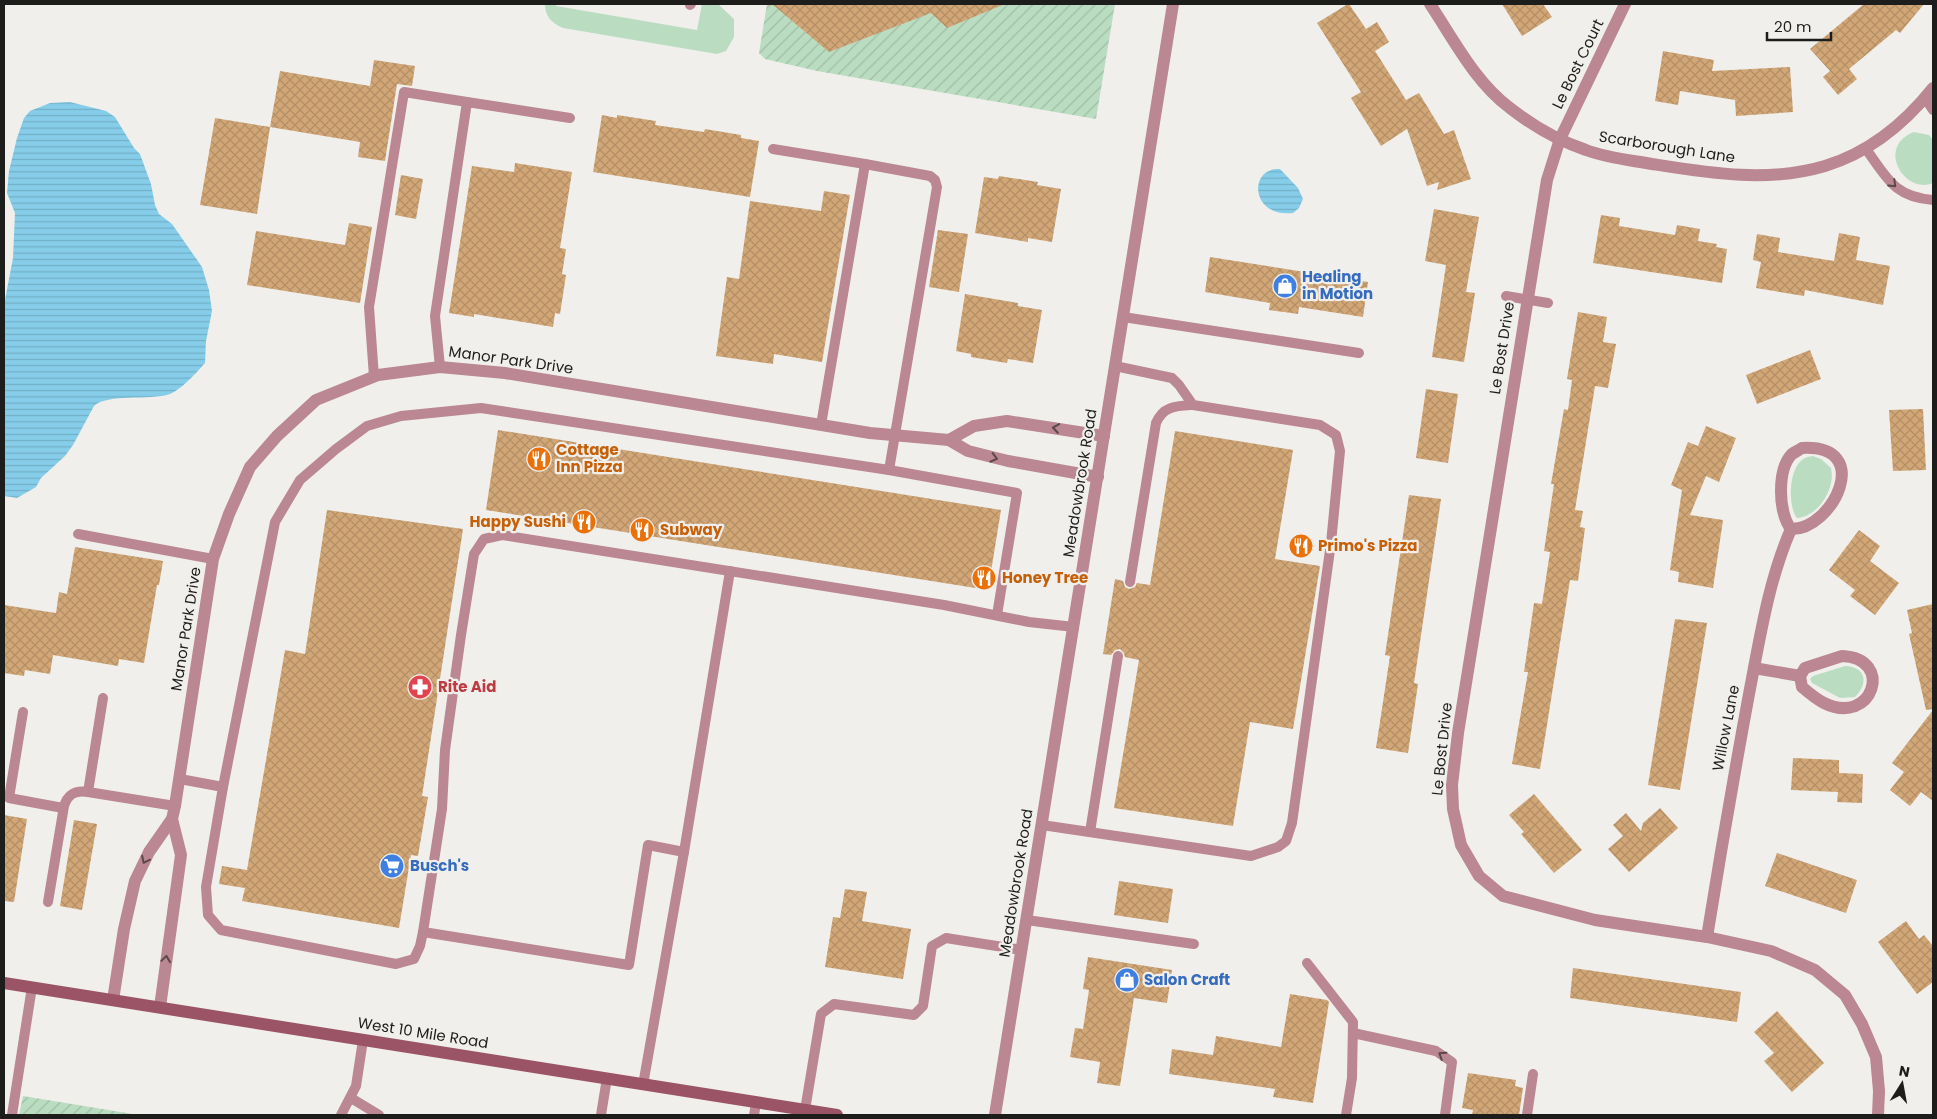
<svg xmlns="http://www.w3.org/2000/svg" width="1937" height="1119" font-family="Poppins,sans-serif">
<defs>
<pattern id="garden-furrows" width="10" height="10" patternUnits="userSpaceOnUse" patternTransform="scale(1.25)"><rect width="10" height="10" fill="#baddc1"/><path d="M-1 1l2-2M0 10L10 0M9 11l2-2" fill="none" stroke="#9fbda5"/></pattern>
<pattern id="water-rules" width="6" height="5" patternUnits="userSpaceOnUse" patternTransform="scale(1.25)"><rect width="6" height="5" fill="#86cde9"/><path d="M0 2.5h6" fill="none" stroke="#73b0c7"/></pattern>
<pattern id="building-cross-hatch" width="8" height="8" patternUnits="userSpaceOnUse" patternTransform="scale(1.25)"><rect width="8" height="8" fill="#d2a777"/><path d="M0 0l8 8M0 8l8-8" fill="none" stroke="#b48f66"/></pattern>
</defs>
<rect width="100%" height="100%" fill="#f0efec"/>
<g fill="#baddc1">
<path d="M545,4H556V6L697,30L702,4H718L734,19V37L726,51L717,54L563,28C551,23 545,16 545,4Z"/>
<path d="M1914,132L1929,135L1933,140V183C1905,195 1875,147 1914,132Z"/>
<path d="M1813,456L1821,459L1831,468C1836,488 1818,517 1797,518C1788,507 1789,474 1799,463C1803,458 1807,457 1813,456Z"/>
<path d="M1845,666C1866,667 1869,683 1855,697L1840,698L1812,683L1810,679L1813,676Z"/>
</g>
<g fill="url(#garden-furrows)">
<path d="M767,4H1115L1096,119L817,71L765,59L759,53Z"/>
<path d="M23,1096L139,1115H19Z"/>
</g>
<g fill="url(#water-rules)">
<path d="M70,102L106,111L115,117L134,148L140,154L151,184L155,205L159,214L172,224L202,267L209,290L212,311L206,341L205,363C198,371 181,390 170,394C149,401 108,393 94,406L73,445L65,456L41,478L36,487L17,498L4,496V305L13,258L15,213L7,193L9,171L17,138L24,118L30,111L50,103Z"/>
<path d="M1280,169L1298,188L1303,199L1299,208L1293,213C1250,218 1248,167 1280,169Z"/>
</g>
<g fill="url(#building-cross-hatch)">
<path d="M772,4H1005L947,28L931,13L829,52Z"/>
<path d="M1348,4H1349L1366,29L1377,22L1389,42L1375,51L1406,100L1419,93L1444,134L1454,130L1471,179L1437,190L1439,182L1427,186L1407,129L1381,146L1351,98L1361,92L1317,23Z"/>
<path d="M1502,4H1543L1552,17L1522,36Z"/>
<path d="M1864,4H1924L1900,33L1896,30L1849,69L1857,79L1838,95L1823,77L1830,71L1810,49Z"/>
<path d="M1663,51L1714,60L1712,71L1790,67L1793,112L1736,116L1735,100L1680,91L1678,105L1655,101Z"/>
<path d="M374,60L415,66L412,86L397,84L385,161L358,157L360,142L270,127L280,71L370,86Z"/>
<path d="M602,115L617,118V115L656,121L655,125L704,132L705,129L741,135V138L759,141L750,197L593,172Z"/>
<path d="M215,118L270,127L257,214L200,205Z"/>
<path d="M515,163L572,172L560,248L566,249L562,274L566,275L560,314L555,313L553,327L474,314V317L449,313L472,166L514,172Z"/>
<path d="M401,175L423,179L416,219L395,215Z"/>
<path d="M999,176L1038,182L1037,185L1061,189L1052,242L1028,238V242L975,233L984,177L998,179Z"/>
<path d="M824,191L850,195L822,362L774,354L773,364L716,356L727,277L739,279L750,201L821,211Z"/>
<path d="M1434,209L1479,217L1466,292L1475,293L1464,362L1432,357L1446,265L1425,261Z"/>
<path d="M1601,215L1620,218L1619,226L1675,235L1677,225L1700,229L1698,241L1717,244L1716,247L1727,249L1722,283L1593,263Z"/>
<path d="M349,223L372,227L360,303L247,285L256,231L345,245Z"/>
<path d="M938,230L968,234L959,292L929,287Z"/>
<path d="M1839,233L1860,237L1856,260L1890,266L1883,305L1805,290L1804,296L1756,288L1761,262L1753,260L1757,234L1780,238L1778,252L1834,261Z"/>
<path d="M1210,257L1368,282L1363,317L1299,307L1298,314L1284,312L1269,310L1270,303L1205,292Z"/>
<path d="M965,294L1018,303V306L1042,310L1033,363L1008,359L1007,363L971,357V354L956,351Z"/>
<path d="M1578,312L1607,317L1603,342L1616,344L1608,388L1595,386L1575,510L1583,511L1580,527L1585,528L1578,581L1570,580L1540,769L1512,764L1528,672H1524L1534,603L1542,604L1550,552L1544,551L1554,484H1551L1564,409L1568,410L1572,380L1567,379Z"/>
<path d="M1810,350L1821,379L1757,404L1746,375Z"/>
<path d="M1426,389L1458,394L1448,463L1416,458Z"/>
<path d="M1923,409L1926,470L1893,471L1889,410Z"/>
<path d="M1706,426L1736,438L1719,482L1706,476L1690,515L1723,520L1713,588L1678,582L1679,572L1670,570L1682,490L1671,485L1688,442L1698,446Z"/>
<path d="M498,430L1001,510L988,590L486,510Z"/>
<path d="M1175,431L1293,450L1275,559L1320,566L1293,729L1250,722L1233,826L1114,808L1139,660L1125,657L1124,653L1120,649L1115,650L1111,655L1103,654L1115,579L1123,581L1125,587L1129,589L1135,587L1137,583L1150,585Z"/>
<path d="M1409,495L1441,499L1414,683L1418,684L1408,753L1376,748L1390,656L1385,655Z"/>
<path d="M327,510L463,529L422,796L428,797L418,856L411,855L399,928L242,901L245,888L219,884L222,866L247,870L285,650L305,654Z"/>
<path d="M1859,530L1880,546L1870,561L1899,583L1875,615L1850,596L1855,590L1829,570Z"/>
<path d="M75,547L163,561L159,585H157L144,663L119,659L118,666L53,655L50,674L25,670L24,676L4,673V605L56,613L59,592L67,594Z"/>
<path d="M1933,604V709L1926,710L1909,634L1912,633L1907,610Z"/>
<path d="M1675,619L1707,623L1680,790L1648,785Z"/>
<path d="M1933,710V801L1921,792L1910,806L1890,790L1904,772L1892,763Z"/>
<path d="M1793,758L1839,760V773L1863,774L1862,803L1837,802L1838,792L1791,790Z"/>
<path d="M1534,794L1582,850L1554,873L1521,834L1524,832L1509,815Z"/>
<path d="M1660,808L1678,828L1629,872L1608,849L1623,836L1613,825L1626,813L1641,831L1643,823Z"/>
<path d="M4,815L27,819L14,902L4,901Z"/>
<path d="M74,820L97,824L82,910L60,906Z"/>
<path d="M1777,853L1857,880L1846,913L1765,886Z"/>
<path d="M1119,881L1173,889L1168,923L1114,915Z"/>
<path d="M845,889L867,892L862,921L911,929L903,979L825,967L833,917L840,918Z"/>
<path d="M1906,921L1919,939L1924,935L1933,946V982L1917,994L1878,942Z"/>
<path d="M1088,957L1172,970L1167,1003L1134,998L1120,1086L1097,1083L1100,1062L1070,1057L1075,1028L1083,1029L1089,990L1083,989Z"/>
<path d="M1573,968L1741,992L1737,1022L1570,998Z"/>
<path d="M1290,994L1327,1000L1329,1002L1313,1103L1273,1097L1275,1089L1169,1074L1172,1049L1213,1055L1216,1036L1281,1047Z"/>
<path d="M1777,1011L1824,1063L1792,1092L1764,1061L1774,1053L1754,1032Z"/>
<path d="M1468,1073L1516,1080L1515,1086L1523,1088L1519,1115H1472L1473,1110L1462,1108Z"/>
</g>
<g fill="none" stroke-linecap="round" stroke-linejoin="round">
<g stroke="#ba8792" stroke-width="10">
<path d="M690,5L691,4"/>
<path d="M1925,98L1933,110"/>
<path d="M773,149L865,164"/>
<path d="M1866,149C1887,178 1894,197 1933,200"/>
<path d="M1506,296L1548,303"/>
<path d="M1123,317L1359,353"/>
<path d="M440,367L435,316L467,102L570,118"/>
<path d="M374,377L369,307L404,92L467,102"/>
<path d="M821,425L865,164L930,176L935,180L937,187L889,470"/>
<path d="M78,534L213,559"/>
<path d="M1130,582L1156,423C1163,406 1176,406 1193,405"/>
<path d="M103,698L88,792L175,806"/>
<path d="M23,712L9,798L63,808"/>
<path d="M180,779L223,787"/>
<path d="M1042,825L1251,856L1278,847L1286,841L1292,823L1331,543L1340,451L1336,435L1320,425L1193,405L1179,385L1172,378L1115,366"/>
<path d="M1090,832L1118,656"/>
<path d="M684,852L648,845L629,965L423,932L442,809L445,750L461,635L474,554L484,539L502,535L944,605L1029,622L1074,627"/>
<path d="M48,902L64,806C68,794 75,790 88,792"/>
<path d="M1027,920L1194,944"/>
<path d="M423,932L420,946L414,959L396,964L221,930L208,915L206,887L223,787L275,522L300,480L336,449L367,426L401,416L481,408L889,470L1017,493L997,615"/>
<path d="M1307,963L1353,1022L1352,1078L1346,1115"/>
<path d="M1353,1033L1436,1051L1452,1062L1445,1115"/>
<path d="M643,1085L684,852L730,571"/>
<path d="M351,1098L379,1115"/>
<path d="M805,1110L821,1014L834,1004L914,1015L923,1006L932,946L946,938L1022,950"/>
<path d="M12,1115L32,987"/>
<path d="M341,1115L356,1086L363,1040"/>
<path d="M601,1115L607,1078"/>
<path d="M754,1115L756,1103"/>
<path d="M1527,1115L1533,1074"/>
</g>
<g stroke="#ba8792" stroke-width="12">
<path d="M1430,4C1454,40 1475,82 1510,108C1533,126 1559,141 1586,150C1607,158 1630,160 1652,164C1709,173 1768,183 1825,166C1868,153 1905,123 1933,88"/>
<path d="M1625,4L1560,139L1547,180L1458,733L1452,785L1453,809L1461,845L1479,876L1503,896L1595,920L1707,937L1771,951L1815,970L1845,995L1862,1024L1876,1057L1879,1091L1878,1115"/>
<path d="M949,440L974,426L1007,421L1104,436"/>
<path d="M1802,448C1875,444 1833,530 1791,529C1778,513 1777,469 1792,454C1795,452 1799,450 1802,448Z"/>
<path d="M1842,656C1895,658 1873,727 1824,703C1816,699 1809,693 1802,687L1800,676L1805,668Z"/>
<path d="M1754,668L1800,676"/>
<path d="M1707,937C1720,856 1734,775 1749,694C1760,638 1768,582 1791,529"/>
<path d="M113,1000L124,929L135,881L149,852L172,819L175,806L213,559L229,514L250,467L277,436L316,400L378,375L440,367L505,373L870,433L949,440L968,451L1008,461L1098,477"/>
<path d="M160,1007L181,855L172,819"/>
</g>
<path stroke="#ba8792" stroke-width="12" d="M995,1115L1173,4"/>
<path stroke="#9b5465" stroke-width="12" d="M4,983L837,1115"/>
</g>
<defs><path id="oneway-chevron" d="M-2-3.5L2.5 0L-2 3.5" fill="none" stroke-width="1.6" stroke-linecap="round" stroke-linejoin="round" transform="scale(1.25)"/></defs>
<g stroke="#5c474b">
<use href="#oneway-chevron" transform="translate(1893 184) rotate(44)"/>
<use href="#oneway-chevron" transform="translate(1056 428) rotate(-171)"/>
<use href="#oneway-chevron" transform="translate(994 458) rotate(14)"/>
<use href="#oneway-chevron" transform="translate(145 860) rotate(116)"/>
<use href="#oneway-chevron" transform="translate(166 959) rotate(-82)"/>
<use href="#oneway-chevron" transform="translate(1442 1055) rotate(-147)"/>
</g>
<defs>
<symbol id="shop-disc" viewBox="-11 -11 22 22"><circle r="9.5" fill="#3f7fe0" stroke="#f0efec"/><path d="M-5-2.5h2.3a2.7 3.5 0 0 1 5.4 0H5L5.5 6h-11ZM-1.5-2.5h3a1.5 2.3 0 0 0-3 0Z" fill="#fff"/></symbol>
<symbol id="restaurant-disc" viewBox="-11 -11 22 22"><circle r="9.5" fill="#e8710a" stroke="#f0efec"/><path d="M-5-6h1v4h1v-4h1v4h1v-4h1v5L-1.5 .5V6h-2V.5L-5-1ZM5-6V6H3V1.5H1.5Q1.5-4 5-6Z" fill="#fff"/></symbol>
<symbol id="pharmacy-disc" viewBox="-11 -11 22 22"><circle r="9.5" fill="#e0444e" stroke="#f0efec"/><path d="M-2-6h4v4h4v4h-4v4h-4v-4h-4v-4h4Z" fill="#fff"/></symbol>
<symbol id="supermarket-disc" viewBox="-11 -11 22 22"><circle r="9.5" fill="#3f7fe0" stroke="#f0efec"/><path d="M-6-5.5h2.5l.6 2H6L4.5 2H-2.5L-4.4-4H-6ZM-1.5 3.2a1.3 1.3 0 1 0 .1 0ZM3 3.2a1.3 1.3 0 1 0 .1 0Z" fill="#fff"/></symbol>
</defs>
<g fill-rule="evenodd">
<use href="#shop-disc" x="1271" y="272" width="28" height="28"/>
<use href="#restaurant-disc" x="525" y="445" width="28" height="28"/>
<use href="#restaurant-disc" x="570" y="508" width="28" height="28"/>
<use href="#restaurant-disc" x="628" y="516" width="28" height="28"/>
<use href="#restaurant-disc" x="1287" y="532" width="28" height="28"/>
<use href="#restaurant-disc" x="970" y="564" width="28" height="28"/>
<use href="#pharmacy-disc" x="406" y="673" width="28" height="28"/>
<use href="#supermarket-disc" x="378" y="852" width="28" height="28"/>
<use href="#shop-disc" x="1113" y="966" width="28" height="28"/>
</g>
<g text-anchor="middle" stroke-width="4.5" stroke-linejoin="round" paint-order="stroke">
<g font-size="15" fill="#1d1d1b" stroke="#f0efec">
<text transform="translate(1578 64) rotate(-64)" y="5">Le Bost Court</text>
<text transform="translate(1667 147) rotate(9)" y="5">Scarborough Lane</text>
<text transform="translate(1502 348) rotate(-81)" y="5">Le Bost Drive</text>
<text transform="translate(511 360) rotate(8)" y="5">Manor Park Drive</text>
<text transform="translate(1080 483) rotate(-81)" y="5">Meadowbrook Road</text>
<text transform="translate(186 629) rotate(-81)" y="5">Manor Park Drive</text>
<text transform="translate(1726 728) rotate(-79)" y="5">Willow Lane</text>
<text transform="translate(1442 749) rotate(-84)" y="5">Le Bost Drive</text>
<text transform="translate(1016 883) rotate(-81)" y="5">Meadowbrook Road</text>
<text transform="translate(423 1033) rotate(9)" y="5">West 10 Mile Road</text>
</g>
<g font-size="15" font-weight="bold" fill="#366cbe" stroke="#f0efec" text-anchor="start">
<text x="1302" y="282">Healing<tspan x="1302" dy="17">in Motion</tspan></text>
<text x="410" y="871">Busch's</text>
<text x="1144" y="985">Salon Craft</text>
</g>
<g font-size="15" font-weight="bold" fill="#c56008" stroke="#f0efec" text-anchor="start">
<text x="556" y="455">Cottage<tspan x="556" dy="17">Inn Pizza</tspan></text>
<text x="566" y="527" text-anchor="end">Happy Sushi</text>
<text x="660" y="535">Subway</text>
<text x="1318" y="551">Primo's Pizza</text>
<text x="1002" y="583">Honey Tree</text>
</g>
<g font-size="15" font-weight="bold" fill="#be3a42" stroke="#f0efec" text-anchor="start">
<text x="438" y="692">Rite Aid</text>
</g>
</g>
<rect width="1937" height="1119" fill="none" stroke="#1d1d1b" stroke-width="10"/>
<g transform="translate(1902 1084) rotate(11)" stroke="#f0efec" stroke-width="4" paint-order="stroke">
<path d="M0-4L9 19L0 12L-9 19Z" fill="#1d1d1b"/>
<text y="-8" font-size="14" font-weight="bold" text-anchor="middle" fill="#1d1d1b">N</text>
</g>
<path d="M1767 32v8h64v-8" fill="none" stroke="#1d1d1b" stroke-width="2.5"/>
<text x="1774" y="32" font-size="15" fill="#1d1d1b" stroke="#f0efec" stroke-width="4" paint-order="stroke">20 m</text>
</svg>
